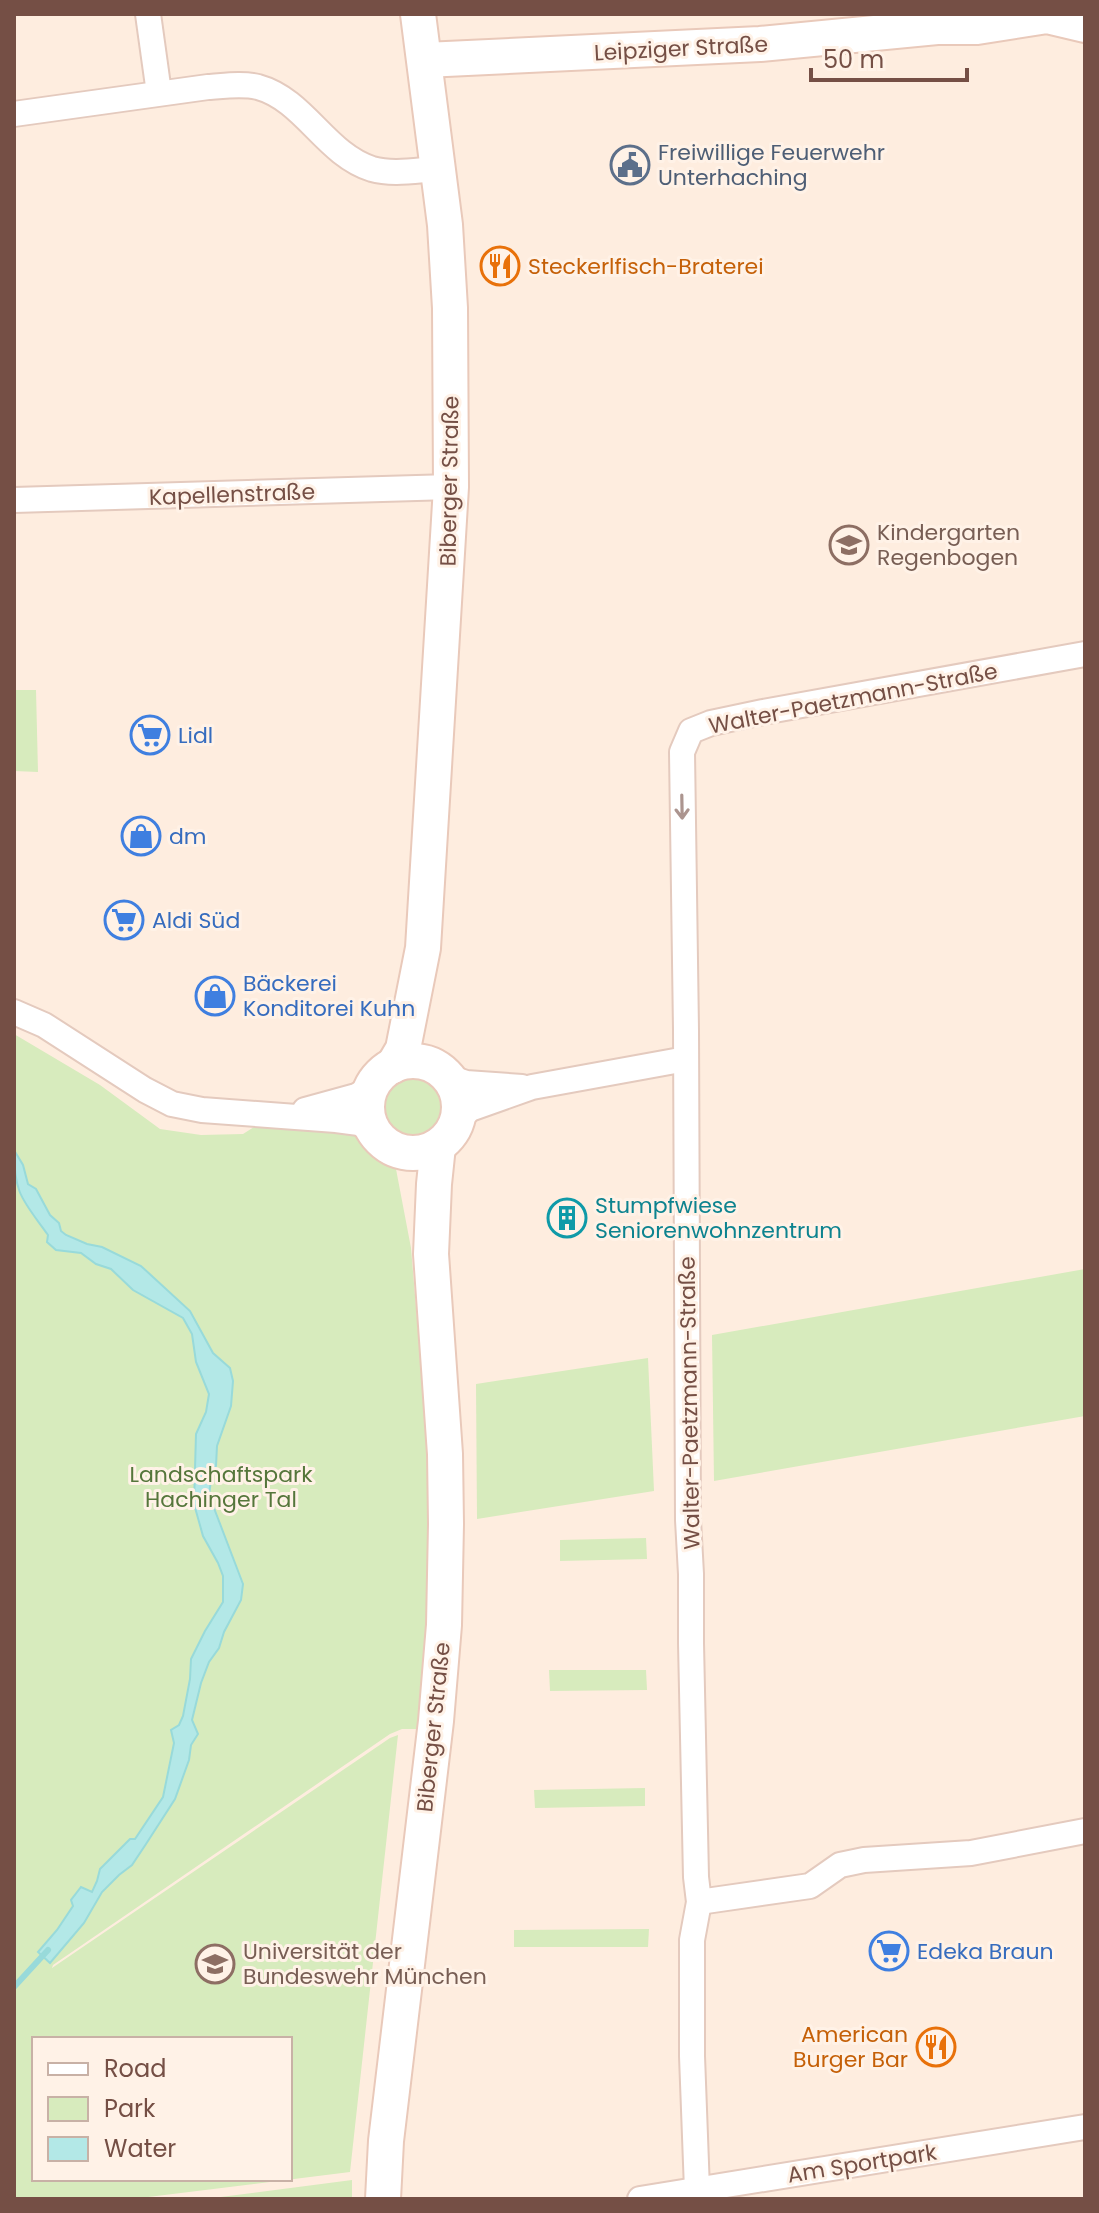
<svg xmlns="http://www.w3.org/2000/svg" width="1099" height="2213" font-family="Poppins,sans-serif">
<rect width="100%" height="100%" fill="#feeddf"/>
<g fill="#d7ebbd" fill-rule="evenodd">
<path d="M14,690H36L38,772L14,771Z"/>
<path d="M14,1034L100,1085L160,1129L201,1135L243,1134L254,1127L349,1132L361,1138L396,1169L411,1248L428,1449L430,1524L428,1639L421,1729H402L390,1734L53,1965L52,1968L390,1738L398,1735L350,2172L132,2199H14ZM34,2039H290V2179H34Z"/>
<circle cx="413" cy="1109" r="33"/>
<path d="M1085,1269V1416L714,1481L712,1335Z"/>
<path d="M648,1358L654,1491L477,1519L476,1384Z"/>
<path d="M646,1538L647,1559L560,1561V1540Z"/>
<path d="M549,1670H646L647,1690L550,1691Z"/>
<path d="M645,1788V1806L535,1808L534,1790Z"/>
<path d="M649,1929L648,1947H514V1930Z"/>
<path d="M352,2180V2199H205Z"/>
</g>
<path fill="#b3e8e7" stroke="#98dada" stroke-width="2" d="M14,1150L23,1165L28,1184L36,1189L50,1215L59,1223L61,1231L66,1235L87,1244L102,1247L141,1266L190,1311L213,1353L230,1368L233,1381L231,1406L217,1446L216,1466L212,1472L209,1495L243,1584L241,1600L224,1632L219,1648L209,1662L201,1683L192,1720L198,1734L191,1745L189,1760L175,1799L146,1844L132,1865L119,1875L102,1892L84,1923L50,1963L38,1952L57,1930L73,1906L71,1900L81,1887L92,1892L97,1881L100,1869L130,1839H135L163,1797L174,1743L171,1730L179,1725L183,1716L190,1679L191,1659L205,1631L223,1602V1576L218,1563L203,1536L194,1504L196,1434L206,1412L209,1394L196,1362L192,1334L183,1318L133,1290L111,1269L96,1264L81,1253L56,1250L47,1242L48,1235C23,1200 14,1195 14,1150Z"/>
<g fill="none" stroke-linecap="round" stroke-linejoin="round">
<path stroke="#98dada" stroke-width="6" d="M14,1987L48,1950"/>
<defs>
<g id="minor">
<path d="M148,14L159,93"/>
<path d="M14,114L208,87C224,86 242,83 258,87C305,100 325,154 372,169C393,175 418,170 439,169"/>
<path d="M14,500L451,487"/>
<path d="M14,1012L44,1025L145,1090L172,1104L202,1110L336,1120L359,1123L373,1131"/>
<path d="M448,1077L466,1083L522,1087"/>
<path d="M305,1110L356,1096L371,1088"/>
<path d="M457,1121L470,1109L532,1087L686,1059"/>
<path d="M699,1902L810,1886L840,1865L864,1860L971,1853L1085,1831"/>
<path d="M697,2190L692,2056V1940L699,1902L696,1877L691,1643V1574L688,1520L686,1030L682,752L691,731L711,723L763,712L1085,654"/>
<path d="M640,2199L1085,2127"/>
</g>
<g id="secondary">
<path d="M425,60L760,44L937,27H977L1047,16L1085,25"/>
<circle cx="413" cy="1107" r="46"/>
<path d="M393,1066L403,1049L423,948L451,487L450,308L445,225L418,14"/>
<path d="M383,2199L386,2141L436,1721L444,1625L446,1524L445,1454L431,1254L434,1184L438,1146"/>
</g>
</defs>
<use href="#minor" stroke="#e4cabe" stroke-width="28"/>
<use href="#secondary" stroke="#e9c9ba" stroke-width="38"/>
<use href="#minor" stroke="#fff" stroke-width="24"/>
<use href="#secondary" stroke="#fff" stroke-width="34"/>
</g>
<defs><path id="oneway-shaft" d="M-6 0H5M1.5-3L5.5 0L1.5 3" fill="none" stroke-width="1.6" stroke-linecap="round" stroke-linejoin="round" transform="scale(2)"/></defs>
<use stroke="#ac958f" href="#oneway-shaft" transform="translate(682 807) rotate(89)"/>
<defs>
<symbol id="civic-ring" viewBox="-11 -11 22 22"><circle r="9.5" fill="#fff2e7" stroke="#5c6f8a" stroke-width="1.5"/><path d="M-.6-6.5H3V-4.5H.6V-3L4-1V1h2V6H-6V1h2V-1L-.6-3ZM-1.2 2.5V6h2.4V2.5Z" fill="#5c6f8a"/></symbol>
<symbol id="restaurant-ring" viewBox="-11 -11 22 22"><circle r="9.5" fill="#fff2e7" stroke="#e8710a" stroke-width="1.5"/><path d="M-5-6h1v4h1v-4h1v4h1v-4h1v5L-1.5 .5V6h-2V.5L-5-1ZM5-6V6H3V1.5H1.5Q1.5-4 5-6Z" fill="#e8710a"/></symbol>
<symbol id="school-ring" viewBox="-11 -11 22 22"><circle r="9.5" fill="#fff2e7" stroke="#8d6e63" stroke-width="1.5"/><path d="M0-5L7-2L0 1L-7-2ZM-4 1L0 2.5L4 1V4Q0 6-4 4Z" fill="#8d6e63"/></symbol>
<symbol id="supermarket-ring" viewBox="-11 -11 22 22"><circle r="9.5" fill="#fff2e7" stroke="#3f7fe0" stroke-width="1.5"/><path d="M-6-5.5h2.5l.6 2H6L4.5 2H-2.5L-4.4-4H-6ZM-1.5 3.2a1.3 1.3 0 1 0 .1 0ZM3 3.2a1.3 1.3 0 1 0 .1 0Z" fill="#3f7fe0"/></symbol>
<symbol id="shop-ring" viewBox="-11 -11 22 22"><circle r="9.5" fill="#fff2e7" stroke="#3f7fe0" stroke-width="1.5"/><path d="M-5-2.5h2.3a2.7 3.5 0 0 1 5.4 0H5L5.5 6h-11ZM-1.5-2.5h3a1.5 2.3 0 0 0-3 0Z" fill="#3f7fe0"/></symbol>
<symbol id="building-ring" viewBox="-11 -11 22 22"><circle r="9.5" fill="#fff2e7" stroke="#0f9aa8" stroke-width="1.5"/><path d="M-4-6H4V6H1V3H-1V6H-4ZM-2.5-4.3h1.7v1.8h-1.7ZM.8-4.3h1.7v1.8H.8ZM-2.5-1h1.7V.8h-1.7ZM.8-1h1.7V.8H.8Z" fill="#0f9aa8"/></symbol>
<symbol id="university-ring" viewBox="-11 -11 22 22"><circle r="9.5" fill="#fff2e7" stroke="#8d6e63" stroke-width="1.5"/><path d="M0-5L7-2L0 1L-7-2ZM-4 1L0 2.5L4 1V4Q0 6-4 4Z" fill="#8d6e63"/></symbol>
</defs>
<g fill-rule="evenodd">
<use href="#civic-ring" x="608" y="143" width="44" height="44"/>
<use href="#restaurant-ring" x="478" y="244" width="44" height="44"/>
<use href="#school-ring" x="827" y="523" width="44" height="44"/>
<use href="#supermarket-ring" x="128" y="713" width="44" height="44"/>
<use href="#shop-ring" x="119" y="814" width="44" height="44"/>
<use href="#supermarket-ring" x="102" y="898" width="44" height="44"/>
<use href="#shop-ring" x="193" y="974" width="44" height="44"/>
<use href="#building-ring" x="545" y="1196" width="44" height="44"/>
<use href="#supermarket-ring" x="867" y="1929" width="44" height="44"/>
<use href="#university-ring" x="193" y="1942" width="44" height="44"/>
<use href="#restaurant-ring" x="914" y="2025" width="44" height="44"/>
</g>
<g text-anchor="middle" stroke-width="6" stroke-linejoin="round" paint-order="stroke">
<g font-size="22" fill="#754f45" stroke="#fff2e7">
<text transform="translate(681 48) rotate(-3)" y="8">Leipziger Straße</text>
<text transform="translate(449 481) rotate(-89)" y="8">Biberger Straße</text>
<text transform="translate(232 494) rotate(-2)" y="8">Kapellenstraße</text>
<text transform="translate(853 698) rotate(-11)" y="8">Walter-Paetzmann-Straße</text>
<text transform="translate(689 1403) rotate(-91)" y="8">Walter-Paetzmann-Straße</text>
<text transform="translate(433 1727) rotate(-84)" y="8">Biberger Straße</text>
<text transform="translate(862 2163) rotate(-9)" y="8">Am Sportpark</text>
</g>
<g font-size="22" fill="#4e5e75" stroke="#fff2e7" text-anchor="start">
<text x="658" y="160">Freiwillige Feuerwehr<tspan x="658" dy="25">Unterhaching</tspan></text>
</g>
<g font-size="22" fill="#c56008" stroke="#fff2e7" text-anchor="start">
<text x="528" y="274">Steckerlfisch-Braterei</text>
<text x="908" y="2042" text-anchor="end">American<tspan x="908" dy="25">Burger Bar</tspan></text>
</g>
<g font-size="22" fill="#785e54" stroke="#fff2e7" text-anchor="start">
<text x="877" y="540">Kindergarten<tspan x="877" dy="25">Regenbogen</tspan></text>
<text x="243" y="1959">Universität der<tspan x="243" dy="25">Bundeswehr München</tspan></text>
</g>
<g font-size="22" fill="#366cbe" stroke="#fff2e7" text-anchor="start">
<text x="178" y="743">Lidl</text>
<text x="169" y="844">dm</text>
<text x="152" y="928">Aldi Süd</text>
<text x="243" y="991">Bäckerei<tspan x="243" dy="25">Konditorei Kuhn</tspan></text>
<text x="917" y="1959">Edeka Braun</text>
</g>
<g font-size="22" fill="#0d838f" stroke="#fff2e7" text-anchor="start">
<text x="595" y="1213">Stumpfwiese<tspan x="595" dy="25">Seniorenwohnzentrum</tspan></text>
</g>
<g font-size="22" fill="#55763b" stroke="#fff2e7">
<text x="221" y="1482">Landschaftspark<tspan x="221" dy="25">Hachinger Tal</tspan></text>
</g>
</g>
<rect width="1099" height="2213" fill="none" stroke="#754f45" stroke-width="32"/>
<rect x="32" y="2037" width="260" height="144" fill="#fff2e7" stroke="#c8b1a6" stroke-width="2"/>
<rect x="48" y="2063" width="40" height="12" fill="#ffffff" stroke="#c8b1a6" stroke-width="2"/>
<text x="104" y="2077" font-size="24" fill="#754f45">Road</text>
<rect x="48" y="2097" width="40" height="24" fill="#d7ebbd" stroke="#c8b1a6" stroke-width="2"/>
<text x="104" y="2117" font-size="24" fill="#754f45">Park</text>
<rect x="48" y="2137" width="40" height="24" fill="#b3e8e7" stroke="#c8b1a6" stroke-width="2"/>
<text x="104" y="2157" font-size="24" fill="#754f45">Water</text>
<path d="M811 68v12h156v-12" fill="none" stroke="#754f45" stroke-width="4"/>
<text x="823" y="68" font-size="24" fill="#754f45" stroke="#fff2e7" stroke-width="6" paint-order="stroke">50 m</text>
</svg>
